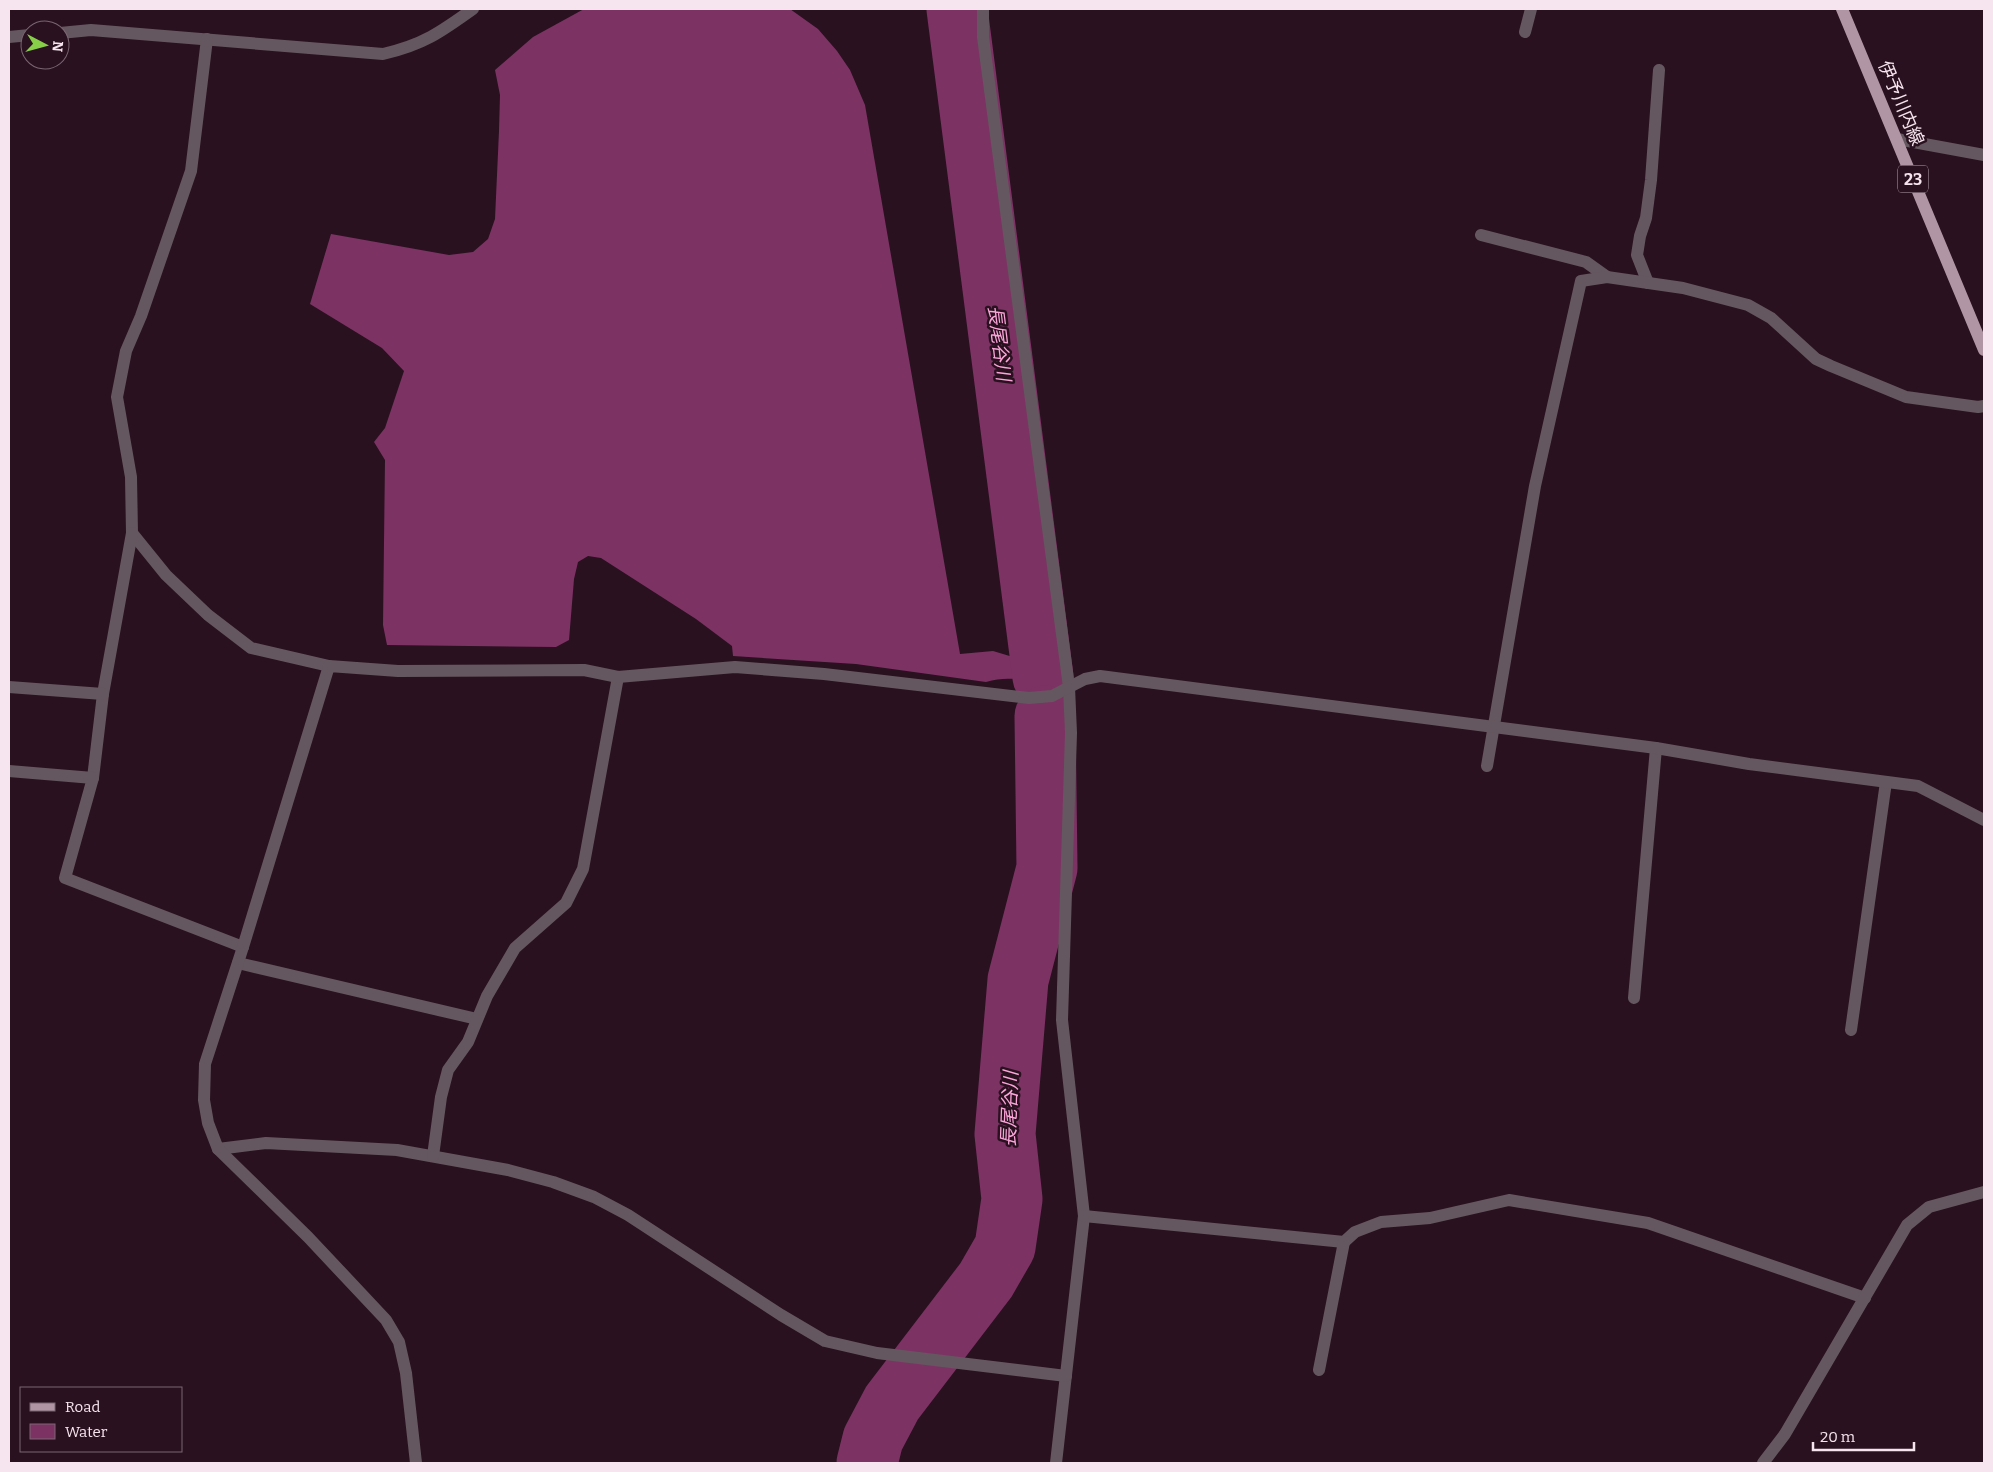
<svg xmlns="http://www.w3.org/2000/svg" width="1993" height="1472" font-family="Bitter,'Noto Sans JP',serif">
<rect width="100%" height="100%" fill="#291120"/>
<path fill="#7d3264" d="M584,9H790L818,29L837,51L850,70L865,105L960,654L993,651L1023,660H1046L1048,675C1025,684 1009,674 986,682L856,664L733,656L732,646L696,619L601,558L588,556L578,562L574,579L569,640L556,647L387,645L383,625L385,460L374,442L385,428L404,371L382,348L310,304L331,234L449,255L473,252L488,239L495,219L499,131L500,95L495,70L533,37Z"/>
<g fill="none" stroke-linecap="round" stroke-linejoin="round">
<g stroke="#7d3264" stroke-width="61">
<path d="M957,9L1043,677"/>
<path d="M867,1463L873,1439L892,1403L986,1280L1005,1247L1012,1199L1005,1134L1018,980L1047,868L1045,716"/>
</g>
<g stroke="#65575f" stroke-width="12">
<path d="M983,9V37L1069,687L1071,733L1062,1020L1084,1216L1056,1463"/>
<path d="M1525,32L1531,9"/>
<path d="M60,33L91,30L383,54C423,45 441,32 473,9"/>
<path d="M9,37L30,35"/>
<path d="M207,39L191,171L141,316L126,351L117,397L131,477L132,533L166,575L208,615L251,648L329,666"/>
<path d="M1897,139L1984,155"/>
<path d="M1481,235L1586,262L1607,277"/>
<path d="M1648,283L1637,255L1640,236L1646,218L1651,180L1659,70"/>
<path d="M132,533L103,694L93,778L65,878L243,947"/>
<path d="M9,687L103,694"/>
<path d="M1487,766L1535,486L1581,281L1607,277L1683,288L1748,305L1771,318L1816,359L1831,366L1906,397L1978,407L1984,406"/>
<path d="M9,771L93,778"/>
<path d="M238,963L477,1019"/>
<path d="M1634,998L1656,748"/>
<path d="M1851,1030L1886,782"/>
<path d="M218,1149L266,1143L397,1150L508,1170L553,1182L594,1197L628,1215L781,1315L825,1341L877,1353L1066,1376"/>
<path d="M433,1156L441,1097L448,1070L468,1042L487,996L515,948L566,903L583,869L618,677"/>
<path d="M1084,1216L1344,1242L1355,1232L1381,1222L1430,1218L1509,1200L1648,1223L1865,1298"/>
<path d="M1319,1370L1344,1242"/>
<path d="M416,1463L406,1373L399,1342L386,1320L308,1237L218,1149L208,1123L204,1100L205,1064L243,947L329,666L398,671L584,670L618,677L735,667L824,674L1029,698L1052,696L1085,679L1100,676L1656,748L1749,764L1918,786L1984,820"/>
<path d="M1763,1463L1785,1434L1907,1225L1929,1207L1984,1192"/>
</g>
<path stroke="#b095a5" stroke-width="12" d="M1842,9L1984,350"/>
</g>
<g text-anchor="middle" stroke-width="5" stroke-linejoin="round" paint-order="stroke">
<rect fill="#291120" stroke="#b8a5b0" stroke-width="1" x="1898" y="165.5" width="30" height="27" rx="4"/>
<g font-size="16" font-weight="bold" fill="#f6e5ee">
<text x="1913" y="185">23</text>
</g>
<g font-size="18" fill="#f6e5ee" stroke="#291120">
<text transform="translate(1901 103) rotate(67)" y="6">伊予川内線</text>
</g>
<g font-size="19" font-style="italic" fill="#fba5d9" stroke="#291120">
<text transform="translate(1000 343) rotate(83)" y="7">長尾谷川</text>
<text transform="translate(1009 1109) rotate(-88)" y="7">長尾谷川</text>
</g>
</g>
<rect width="1993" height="1472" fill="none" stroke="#f6e5ee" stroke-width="20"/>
<rect x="20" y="1387" width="162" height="65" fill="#291120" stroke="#7b6672"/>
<rect x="30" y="1403" width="25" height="8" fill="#b095a5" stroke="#7b6672"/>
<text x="65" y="1412" font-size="15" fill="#f6e5ee">Road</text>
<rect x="30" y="1424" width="25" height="15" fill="#7d3264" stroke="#7b6672"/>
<text x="65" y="1437" font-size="15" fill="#f6e5ee">Water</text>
<g transform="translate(45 45) rotate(96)"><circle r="24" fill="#291120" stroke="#7b6672"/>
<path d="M0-4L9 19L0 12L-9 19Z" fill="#88cf49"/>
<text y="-8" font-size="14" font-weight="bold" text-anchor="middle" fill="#f6e5ee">N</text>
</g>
<path d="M1813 1442v8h101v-8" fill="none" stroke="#f6e5ee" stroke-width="2.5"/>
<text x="1820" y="1442" font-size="15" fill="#f6e5ee" stroke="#291120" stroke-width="4" paint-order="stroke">20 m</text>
</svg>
